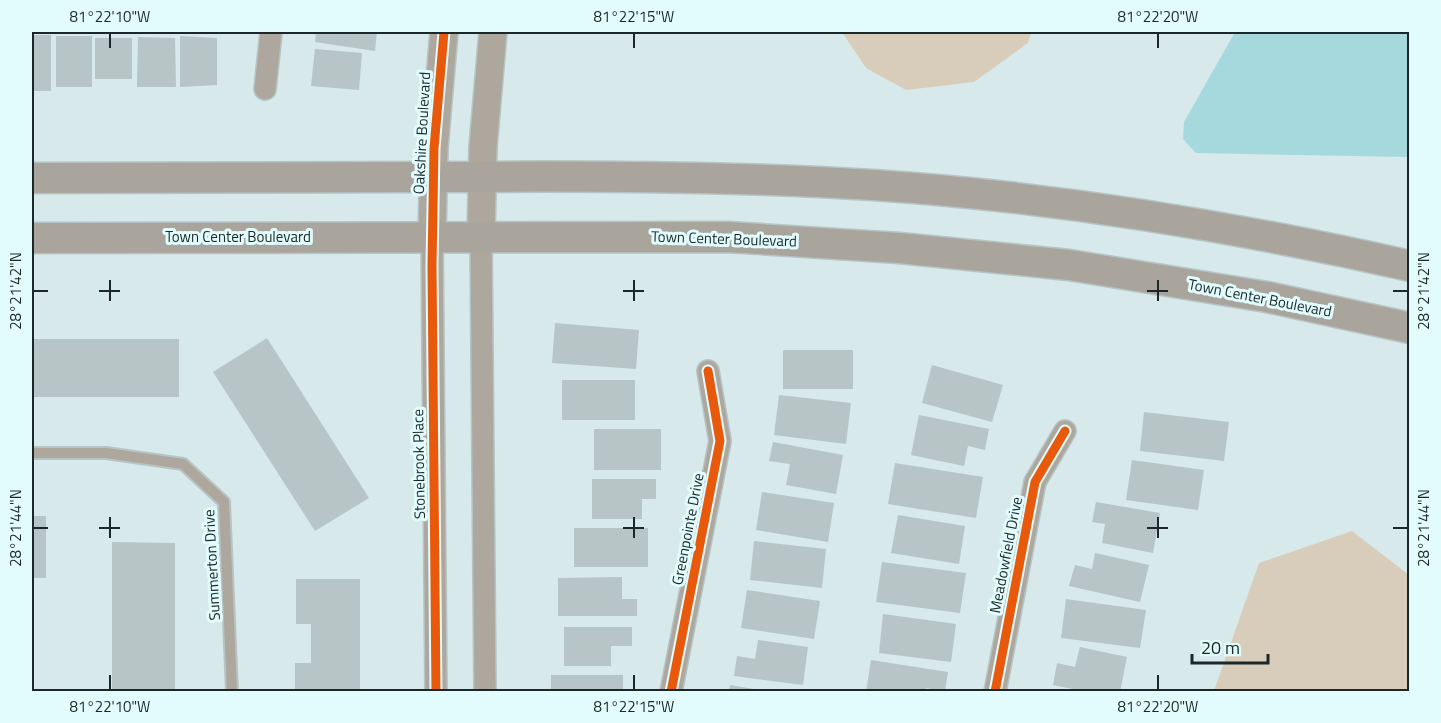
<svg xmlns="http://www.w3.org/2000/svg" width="1441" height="723" font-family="'Titillium Web',sans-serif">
<rect width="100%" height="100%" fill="#d7e9eb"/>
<g fill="#d8cdba">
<path d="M842,32H1031L1028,43L974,82L906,90L866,68Z"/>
<path d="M1352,531L1409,575V691H1214L1259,563Z"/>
</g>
<path fill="#a5d9de" d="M1235,32H1409V157L1196,153L1183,139L1184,122Z"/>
<g fill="#b7c5c6">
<path d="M316,32H377L375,51L315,42Z"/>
<rect x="32" y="35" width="19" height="56"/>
<rect x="56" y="36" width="36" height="51"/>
<path d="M180,36L217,38V85L180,87Z"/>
<path d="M138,37L175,38L176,87H137Z"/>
<rect x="95" y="38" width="37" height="41"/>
<path d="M315,49L362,53L359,90L311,86Z"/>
<path d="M555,323L639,330L636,369L552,363Z"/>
<path d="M267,338L369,498L315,531L213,372Z"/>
<rect x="32" y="339" width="147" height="58"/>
<rect x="783" y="350" width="70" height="39"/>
<path d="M932,365L1003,385L992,422L922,403Z"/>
<rect x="562" y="380" width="73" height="40"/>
<path d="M779,395L851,403L846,444L774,435Z"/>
<path d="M1144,412L1229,422L1224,461L1140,451Z"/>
<path d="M919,415L989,429L985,450L968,446L964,466L911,455Z"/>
<rect x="594" y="429" width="67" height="41"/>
<path d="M773,442L843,455L836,494L786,485L790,464L769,461Z"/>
<path d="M1132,460L1204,470L1198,510L1126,500Z"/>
<path d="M895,463L983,477L976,518L888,504Z"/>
<path d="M592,479H656V499H642V519H592Z"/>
<path d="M762,492L834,503L828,542L756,530Z"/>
<path d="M1096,502L1160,513L1153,553L1102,543L1105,524L1092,522Z"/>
<path d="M898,515L965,526L959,564L891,553Z"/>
<rect x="32" y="516" width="14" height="62"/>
<rect x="574" y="528" width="74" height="39"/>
<path d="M754,541L826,549L822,588L750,580Z"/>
<path d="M112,542L175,543V692H112Z"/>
<path d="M1095,553L1149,565L1140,602L1069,586L1075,565L1092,569Z"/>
<path d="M882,562L966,573L960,613L876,602Z"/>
<path d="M622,577V599H637V616H558V578Z"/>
<path d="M296,579H360V692H295V663H311V624H296Z"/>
<path d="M747,590L820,601L814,639L741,628Z"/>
<path d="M1066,599L1146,610L1140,648L1061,638Z"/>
<path d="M883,614L956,624L951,662L879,653Z"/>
<path d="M564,627H632V646H611V666H564Z"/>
<path d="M758,640L808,647L803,685L734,676L737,656L755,659Z"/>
<path d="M1080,647L1127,657L1120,692H1088L1053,685L1057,663L1075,667Z"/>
<path d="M871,660L948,672L945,691L926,688V692H866Z"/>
<rect x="551" y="675" width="72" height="17"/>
<path d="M730,685L760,690V692H729Z"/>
</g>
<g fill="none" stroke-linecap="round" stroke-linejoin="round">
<defs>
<path id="service" d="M32,453H106L183,464L224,502L232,692"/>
<g id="minor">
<path d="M265,89L271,32"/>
<path d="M432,237L436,692"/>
<path d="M481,237L485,692"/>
<path d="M671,692L720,441L708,371"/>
<path d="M995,692L1035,482L1065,431"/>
</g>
<g id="tertiary">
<path d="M432,237L434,148L444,32"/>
<path d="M481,237L483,147L493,32"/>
</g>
<g id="secondary">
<path d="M32,178C166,177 301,178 435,177C581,176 727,176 873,185C1054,197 1233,226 1410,266"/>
<path d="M32,238L728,237L899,248L1069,265L1267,297L1410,328"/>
</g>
</defs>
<use href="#service" stroke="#b7c4c6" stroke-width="14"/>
<use href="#minor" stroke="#b7c4c6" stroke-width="24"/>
<use href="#tertiary" stroke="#b7c4c6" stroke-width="30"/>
<use href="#secondary" stroke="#b7c4c6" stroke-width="33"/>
<use href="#service" stroke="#ada79d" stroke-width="10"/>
<use href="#minor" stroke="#ada79d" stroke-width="21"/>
<use href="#tertiary" stroke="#ada79d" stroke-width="27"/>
<use href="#secondary" stroke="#a9a59c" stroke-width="30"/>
<defs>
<g id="cycleway">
<path d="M436,692L432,266L434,148L444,32"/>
<path d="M671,692L720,441L708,371"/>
<path d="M995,692L1035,482L1065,431"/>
</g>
</defs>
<use href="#cycleway" stroke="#e2fcfe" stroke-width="13"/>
<use href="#cycleway" stroke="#e8590c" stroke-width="9"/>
</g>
<path fill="none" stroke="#1b2728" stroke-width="2" d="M110,33V48M634,33V48M1158,33V48M110,280V301M634,280V301M1158,280V301M33,291H48M99,291H120M623,291H644M1147,291H1168M1393,291H1408M110,517V538M634,517V538M1158,517V538M33,528H48M99,528H120M623,528H644M1147,528H1168M1393,528H1408M110,675V690M634,675V690M1158,675V690"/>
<g text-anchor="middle" stroke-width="6" stroke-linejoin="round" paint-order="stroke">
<g font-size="15" fill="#1b2728" stroke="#e2fcfe">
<text transform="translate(422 133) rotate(-87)" y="5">Oakshire Boulevard</text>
<text x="238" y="242">Town Center Boulevard</text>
<text transform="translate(724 239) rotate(2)" y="5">Town Center Boulevard</text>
<text transform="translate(1260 298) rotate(11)" y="5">Town Center Boulevard</text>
<text transform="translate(419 464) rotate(-91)" y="5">Stonebrook Place</text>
<text transform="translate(688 529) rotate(-79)" y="5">Greenpointe Drive</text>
<text transform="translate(1006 555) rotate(-79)" y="5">Meadowfield Drive</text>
<text transform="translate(212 565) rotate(-93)" y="5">Summerton Drive</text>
</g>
</g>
<rect width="1441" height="723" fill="none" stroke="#e2fcfe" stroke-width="66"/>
<path d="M1192 654v9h76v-9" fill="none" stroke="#1b2728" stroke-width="3"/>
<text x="1201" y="654" font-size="18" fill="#1b2728" stroke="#e2fcfe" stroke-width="4.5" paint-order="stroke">20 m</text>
<rect x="33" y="33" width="1375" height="657" fill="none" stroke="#1b2728" stroke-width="2"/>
<g font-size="15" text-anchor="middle" fill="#1b2728">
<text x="110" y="22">81°22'10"W</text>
<text x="634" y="22">81°22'15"W</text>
<text x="1158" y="22">81°22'20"W</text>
<text transform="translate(1424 291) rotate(-90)" y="5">28°21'42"N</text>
<text transform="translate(16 291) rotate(-90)" y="5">28°21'42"N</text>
<text transform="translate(1424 528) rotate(-90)" y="5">28°21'44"N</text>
<text transform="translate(16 528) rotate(-90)" y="5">28°21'44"N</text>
<text x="110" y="712">81°22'10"W</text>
<text x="634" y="712">81°22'15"W</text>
<text x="1158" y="712">81°22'20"W</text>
</g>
</svg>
